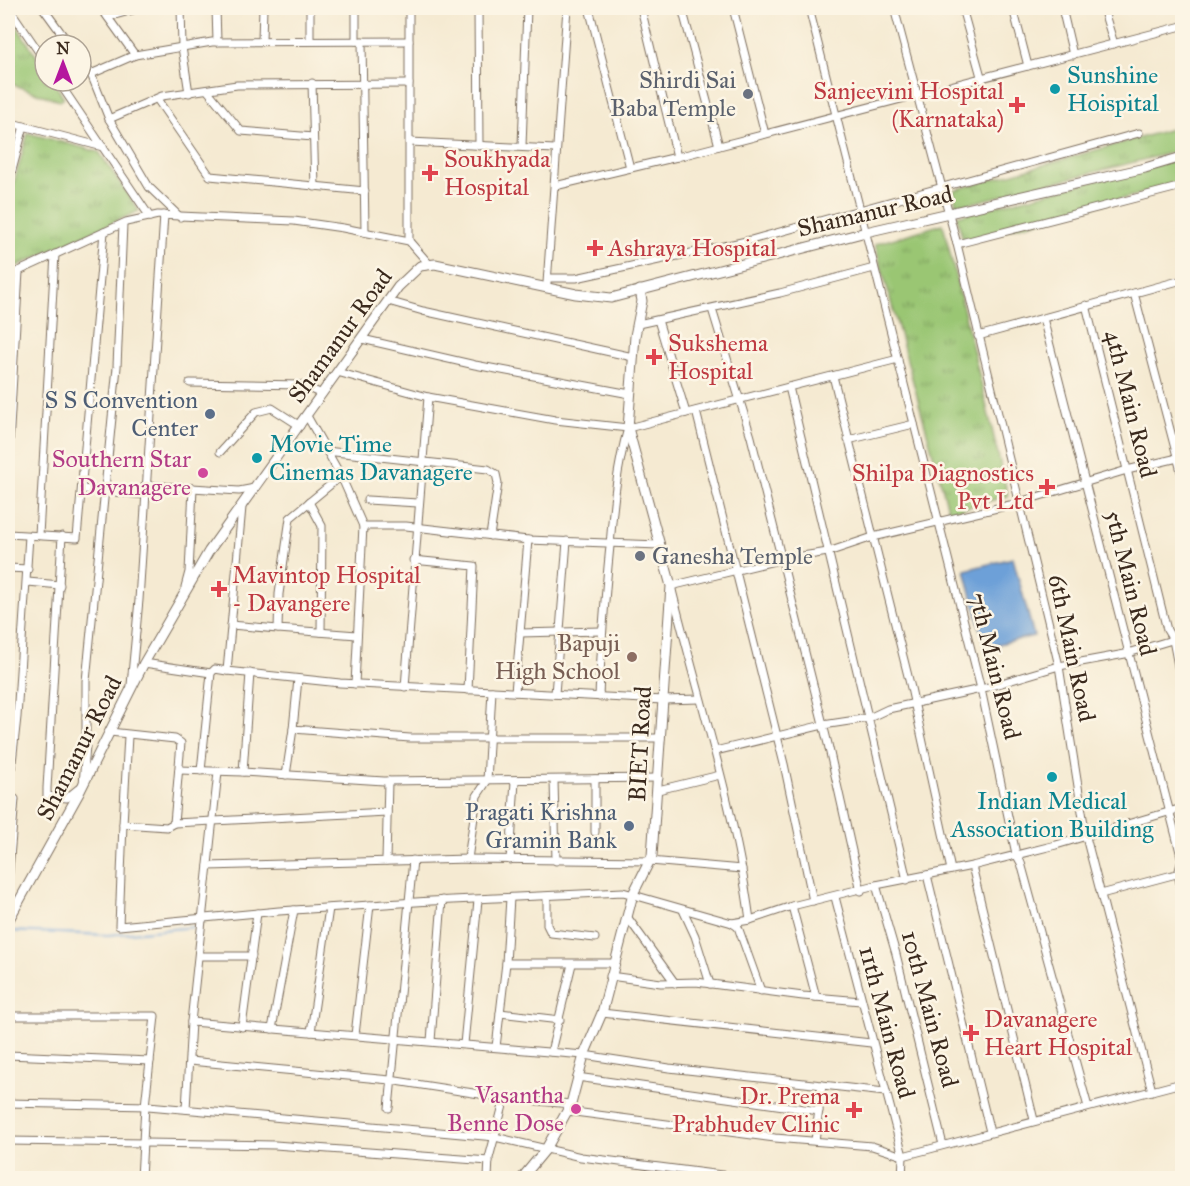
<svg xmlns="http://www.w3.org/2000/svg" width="1190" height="1186" font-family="'IM FELL Great Primer',serif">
<defs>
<pattern id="park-tufts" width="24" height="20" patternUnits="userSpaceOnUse" patternTransform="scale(1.5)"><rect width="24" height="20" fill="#9ac673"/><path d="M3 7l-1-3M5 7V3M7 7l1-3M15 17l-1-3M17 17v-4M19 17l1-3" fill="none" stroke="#7fa15e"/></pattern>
</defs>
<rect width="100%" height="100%" fill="#fcf5e5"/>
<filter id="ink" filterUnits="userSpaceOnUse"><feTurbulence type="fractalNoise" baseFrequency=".0167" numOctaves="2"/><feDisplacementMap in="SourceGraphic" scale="12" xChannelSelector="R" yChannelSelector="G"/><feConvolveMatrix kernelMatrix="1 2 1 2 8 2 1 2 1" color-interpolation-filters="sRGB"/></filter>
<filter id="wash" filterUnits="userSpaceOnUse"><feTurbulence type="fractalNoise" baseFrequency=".008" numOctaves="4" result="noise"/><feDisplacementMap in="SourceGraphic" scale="24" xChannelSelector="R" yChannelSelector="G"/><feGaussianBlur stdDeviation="1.35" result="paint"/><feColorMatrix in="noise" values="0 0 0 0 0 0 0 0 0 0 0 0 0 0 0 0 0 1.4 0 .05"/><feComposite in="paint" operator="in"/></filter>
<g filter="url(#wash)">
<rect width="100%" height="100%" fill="#f5ead2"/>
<g fill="url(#park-tufts)" stroke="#6a7848" stroke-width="1.5">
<path d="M8,13L45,69V81H53L64,98L60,101L8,83Z"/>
<path d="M1182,126V150L956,207L954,190Z"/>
<path d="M28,133L99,152L139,211L8,270V204Z"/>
<path d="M1182,158V183L963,241L957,216Z"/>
<path d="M943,224L1008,496L949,512L875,244Z"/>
</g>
<path fill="#6da0d8" stroke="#54657b" stroke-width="1.5" d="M1013,558L1034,636L985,647L965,570Z"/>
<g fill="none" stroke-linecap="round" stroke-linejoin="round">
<path stroke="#6da0d8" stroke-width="2" d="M8,931L108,935L194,927"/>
</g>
</g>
<g filter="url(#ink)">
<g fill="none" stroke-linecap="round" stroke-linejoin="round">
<defs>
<g id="street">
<path d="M9,8L45,61"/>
<path d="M43,8L70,45"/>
<path d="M101,8L135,55"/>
<path d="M181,8L182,47L189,93"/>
<path d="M216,8L217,42"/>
<path d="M356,8V41"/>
<path d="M478,8L479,146"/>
<path d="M589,8L630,168"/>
<path d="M682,8L719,146"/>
<path d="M733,8L765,134"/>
<path d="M809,8L981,689L1016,854L1021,863L1088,1107"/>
<path d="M894,8L957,244L1059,666L1086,837L1152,1091"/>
<path d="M962,8L982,80"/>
<path d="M1013,8L1028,66"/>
<path d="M1062,8L1073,55"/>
<path d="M1103,8L1114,44"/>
<path d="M108,17L140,8"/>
<path d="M262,40L263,8"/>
<path d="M310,41V8"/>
<path d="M362,41L365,232"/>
<path d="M81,60L91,74L109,119L149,187L180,217"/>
<path d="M91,74L135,55L212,42L409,41"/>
<path d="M58,81L150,217"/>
<path d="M312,83L315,187"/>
<path d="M208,91L241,131L313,137"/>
<path d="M157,99L210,176L365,191"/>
<path d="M109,119L162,96L237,85L409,84"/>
<path d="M8,122L103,147"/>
<path d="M410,142L555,149"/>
<path d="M522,146L527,8"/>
<path d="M677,157L1182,26"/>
<path d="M8,185L24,126"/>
<path d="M555,186L677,157L641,8"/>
<path d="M409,241V8"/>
<path d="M957,244L1182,186"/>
<path d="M8,276L126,222L158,215L294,221L343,228L409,241L430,265"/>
<path d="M548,278H576L751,240L1139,133"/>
<path d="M547,283L567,8"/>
<path d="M1134,293L1182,475"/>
<path d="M388,301L423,311L633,357"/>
<path d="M1086,305L1167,630L1173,640L1182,687"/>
<path d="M712,309L751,437L828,744L861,891"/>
<path d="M1043,318L1182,860L1178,874L1182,892"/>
<path d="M658,320L686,413"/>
<path d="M638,324L780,293L874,268"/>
<path d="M978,336L1182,280"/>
<path d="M362,339L475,365L630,394"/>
<path d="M337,372L428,397L555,420L628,428L898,359"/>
<path d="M833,376L911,688L951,870"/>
<path d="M190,383L301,385L322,394"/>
<path d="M789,387L907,880"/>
<path d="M696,411L784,764L813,901"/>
<path d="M307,416L341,476L363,526H406L528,540L659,545"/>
<path d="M848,440L914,424"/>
<path d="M326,451L488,469L496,474L498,483L490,536"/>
<path d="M220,452L256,412L272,408L300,426"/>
<path d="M8,463L19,271"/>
<path d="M341,476L290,518L279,594L278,629L357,635"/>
<path d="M145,485L239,491L255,488"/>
<path d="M82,489L145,495"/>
<path d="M367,500L418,503"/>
<path d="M309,502L322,526L321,632"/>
<path d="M242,507L227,671L340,683L663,700L700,699"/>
<path d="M8,534L77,538L104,232"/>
<path d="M39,535L55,254"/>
<path d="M62,536L47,788V796L67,798L83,785L86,745V681L117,367L123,224"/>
<path d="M413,560L474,566L468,690"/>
<path d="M8,568L28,569"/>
<path d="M28,582L60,585"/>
<path d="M185,587L189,572L193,488"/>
<path d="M231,625L278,629"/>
<path d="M520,633L601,631"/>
<path d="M144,663L211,673"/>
<path d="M298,679L293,729L410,738H661"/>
<path d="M355,684L363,526"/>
<path d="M131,685L139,600L164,215"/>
<path d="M405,687L428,397"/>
<path d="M515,692L528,540"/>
<path d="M555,694L567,541"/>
<path d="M599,697C601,646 605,596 610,546C613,506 617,467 628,428"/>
<path d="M110,732L175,739L181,743L174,823L387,812"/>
<path d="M128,736L123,824L167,827L174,823"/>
<path d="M715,751L823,725L869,718L888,709L981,689L1059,666L1125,654L1182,637"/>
<path d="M179,770L243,772L250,673"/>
<path d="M201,771L211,673L215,669L227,671"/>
<path d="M243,772L384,781L659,778"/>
<path d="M286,775L293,729"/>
<path d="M554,780L556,861"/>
<path d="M658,790L720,775"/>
<path d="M8,799L17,717L29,536"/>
<path d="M8,799H15L8,881"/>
<path d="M123,824L119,926L279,911L431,901L623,892L732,923L750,920L792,906L876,885L972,866L1056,845L1182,808"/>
<path d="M595,832V779"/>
<path d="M468,859L477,796L487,781L492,691"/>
<path d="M510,860L515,781"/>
<path d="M386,861L388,781"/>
<path d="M208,866L468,859L650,861L742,869"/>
<path d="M972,866L1034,1120"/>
<path d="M927,875L990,1132"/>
<path d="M876,885L896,954L943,1145"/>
<path d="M1101,894L1180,873"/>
<path d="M547,897V925L551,933L595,938"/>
<path d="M835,897L903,1156L902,1178"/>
<path d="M510,898L506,963H616"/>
<path d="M792,906L816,997"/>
<path d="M683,910L695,936L710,984"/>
<path d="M628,918L675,983"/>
<path d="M750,920C735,807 698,697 671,586L783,559L828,552L873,537L1010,505L1127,470L1182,457"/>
<path d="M732,923L738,927L761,991"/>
<path d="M199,956H252"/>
<path d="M610,976L661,983L696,982L803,996L861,1001"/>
<path d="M1181,994L1182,993"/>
<path d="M500,1013L560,1020"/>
<path d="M602,1013L871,1043"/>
<path d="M8,1016H155L145,1106L141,1178"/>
<path d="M191,1022L584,1055L669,1068L885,1092"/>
<path d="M242,1027L257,913"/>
<path d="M272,1029L294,910"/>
<path d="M311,1032L329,908"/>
<path d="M355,1035L370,905"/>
<path d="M431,1041L442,900"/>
<path d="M464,1044L478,900"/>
<path d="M496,1047L506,963"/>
<path d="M551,1052L572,964"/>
<path d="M8,1055L150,1061"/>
<path d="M190,1061L390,1080L505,1098L571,1104"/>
<path d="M577,1077L819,1111"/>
<path d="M8,1103L148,1106L495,1137L581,1157L745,1178"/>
<path d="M389,1108L413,860"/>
<path d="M186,1109L191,1022L218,772"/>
<path d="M567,1111L775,1138L872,1146L903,1156L1182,1083"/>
<path d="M8,1141L275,1145L489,1161"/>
<path d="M815,1141L822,1085"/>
<path d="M386,1178H391"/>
<path d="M488,1178L489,1158L505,1098"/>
</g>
<g id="secondary">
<path d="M8,921L79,793L144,663L209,551L398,287L420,266L435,264L576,294L611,298L866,232L1145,168L1182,157"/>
<path d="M522,1178L546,1149L571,1104L584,1055L602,1013L633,894L652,856L671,586L628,428L635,336L642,301L640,290"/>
</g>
</defs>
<use href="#street" stroke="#7c6d5d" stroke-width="9"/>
<use href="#secondary" stroke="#7c6d5d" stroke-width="11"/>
<use href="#street" stroke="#fff" stroke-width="7"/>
<use href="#secondary" stroke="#fff" stroke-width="9"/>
</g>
</g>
<g fill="#0f9aa8" stroke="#fcf5e5" stroke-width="2">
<circle cx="1055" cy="89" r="6"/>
<circle cx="257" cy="458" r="6"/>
<circle cx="1052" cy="777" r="6"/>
</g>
<g fill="#6b7280" stroke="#fcf5e5" stroke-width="2">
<circle cx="748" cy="94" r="6"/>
<circle cx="640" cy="556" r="6"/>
</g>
<g fill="#e0444e" stroke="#fcf5e5" stroke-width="2">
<path d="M1014 96h6v6h6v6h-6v6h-6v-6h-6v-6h6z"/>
<path d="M427 164h6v6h6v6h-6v6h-6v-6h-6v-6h6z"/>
<path d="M592 239h6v6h6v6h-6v6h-6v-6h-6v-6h6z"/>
<path d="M651 348h6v6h6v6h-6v6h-6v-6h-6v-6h6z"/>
<path d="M1044 478h6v6h6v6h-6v6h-6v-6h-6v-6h6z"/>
<path d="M216 580h6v6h6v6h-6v6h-6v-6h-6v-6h6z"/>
<path d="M968 1024h6v6h6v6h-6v6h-6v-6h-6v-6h6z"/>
<path d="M851 1101h6v6h6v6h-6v6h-6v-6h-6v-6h6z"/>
</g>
<g fill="#5c6f8a" stroke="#fcf5e5" stroke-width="2">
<circle cx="210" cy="414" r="6"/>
<circle cx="629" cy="826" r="6"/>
</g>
<g fill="#d1479c" stroke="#fcf5e5" stroke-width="2">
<circle cx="203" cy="473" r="6"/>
<circle cx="576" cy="1109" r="6"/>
</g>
<circle fill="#8d6e63" stroke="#fcf5e5" stroke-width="2" cx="632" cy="657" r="6"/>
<g text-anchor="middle" stroke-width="5" stroke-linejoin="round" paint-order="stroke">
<g font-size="24" fill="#0d838f" stroke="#fcf5e5" text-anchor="start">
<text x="1067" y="83">Sunshine<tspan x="1067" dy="28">Hoispital</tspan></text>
<text x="269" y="452">Movie Time<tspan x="269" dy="28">Cinemas Davanagere</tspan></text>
<text x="1052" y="809" text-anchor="middle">Indian Medical<tspan x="1052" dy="28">Association Building</tspan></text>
</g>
<g font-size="24" fill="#5b616d" stroke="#fcf5e5" text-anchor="end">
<text x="736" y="88">Shirdi Sai<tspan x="736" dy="28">Baba Temple</tspan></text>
<text x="652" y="564" text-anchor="start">Ganesha Temple</text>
</g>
<g font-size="24" fill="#be3a42" stroke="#fcf5e5" text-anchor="start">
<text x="1004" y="99" text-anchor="end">Sanjeevini Hospital<tspan x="1004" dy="28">(Karnataka)</tspan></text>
<text x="444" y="167">Soukhyada<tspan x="444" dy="28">Hospital</tspan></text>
<text x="608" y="256">Ashraya Hospital</text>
<text x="668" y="351">Sukshema<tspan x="668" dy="28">Hospital</tspan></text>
<text x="1034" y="481" text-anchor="end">Shilpa Diagnostics<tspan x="1034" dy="28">Pvt Ltd</tspan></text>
<text x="232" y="583">Mavintop Hospital<tspan x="232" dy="28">- Davangere</tspan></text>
<text x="984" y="1027">Davanagere<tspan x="984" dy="28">Heart Hospital</tspan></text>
<text x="840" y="1104" text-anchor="end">Dr. Prema<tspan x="840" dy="28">Prabhudev Clinic</tspan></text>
</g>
<g font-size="24" fill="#3b2a1e" stroke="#fcf5e5">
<text transform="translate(875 211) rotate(-13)" y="8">Shamanur Road</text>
<text transform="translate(340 336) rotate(-54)" y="8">Shamanur Road</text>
<text transform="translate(1131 404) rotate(76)" y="8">4th Main Road</text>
<text transform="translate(1131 583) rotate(76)" y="8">5th Main Road</text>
<text transform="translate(1072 648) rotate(78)" y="8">6th Main Road</text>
<text transform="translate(995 666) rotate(76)" y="8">7th Main Road</text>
<text transform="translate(640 744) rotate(-87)" y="8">BIET Road</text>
<text transform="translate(79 748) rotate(-63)" y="8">Shamanur Road</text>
<text transform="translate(930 1009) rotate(75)" y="8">10th Main Road</text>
<text transform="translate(887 1022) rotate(75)" y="8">11th Main Road</text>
</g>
<g font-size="24" fill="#4e5e75" stroke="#fcf5e5" text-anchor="end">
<text x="198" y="408">S S Convention<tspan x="198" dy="28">Center</tspan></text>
<text x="617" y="820">Pragati Krishna<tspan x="617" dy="28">Gramin Bank</tspan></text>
</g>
<g font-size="24" fill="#b23c85" stroke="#fcf5e5" text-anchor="end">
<text x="191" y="467">Southern Star<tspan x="191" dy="28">Davanagere</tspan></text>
<text x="564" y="1103">Vasantha<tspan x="564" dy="28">Benne Dose</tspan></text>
</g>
<g font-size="24" fill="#785e54" stroke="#fcf5e5" text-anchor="end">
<text x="620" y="651">Bapuji<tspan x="620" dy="28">High School</tspan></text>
</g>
</g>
<rect width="1190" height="1186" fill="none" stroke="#fcf5e5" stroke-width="30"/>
<g transform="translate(63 63)"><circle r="28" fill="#fcf5e5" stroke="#afa495" stroke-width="1.5"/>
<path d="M0-4.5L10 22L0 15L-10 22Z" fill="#b5179e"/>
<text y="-9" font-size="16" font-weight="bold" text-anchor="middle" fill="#3b2a1e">N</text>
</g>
</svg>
